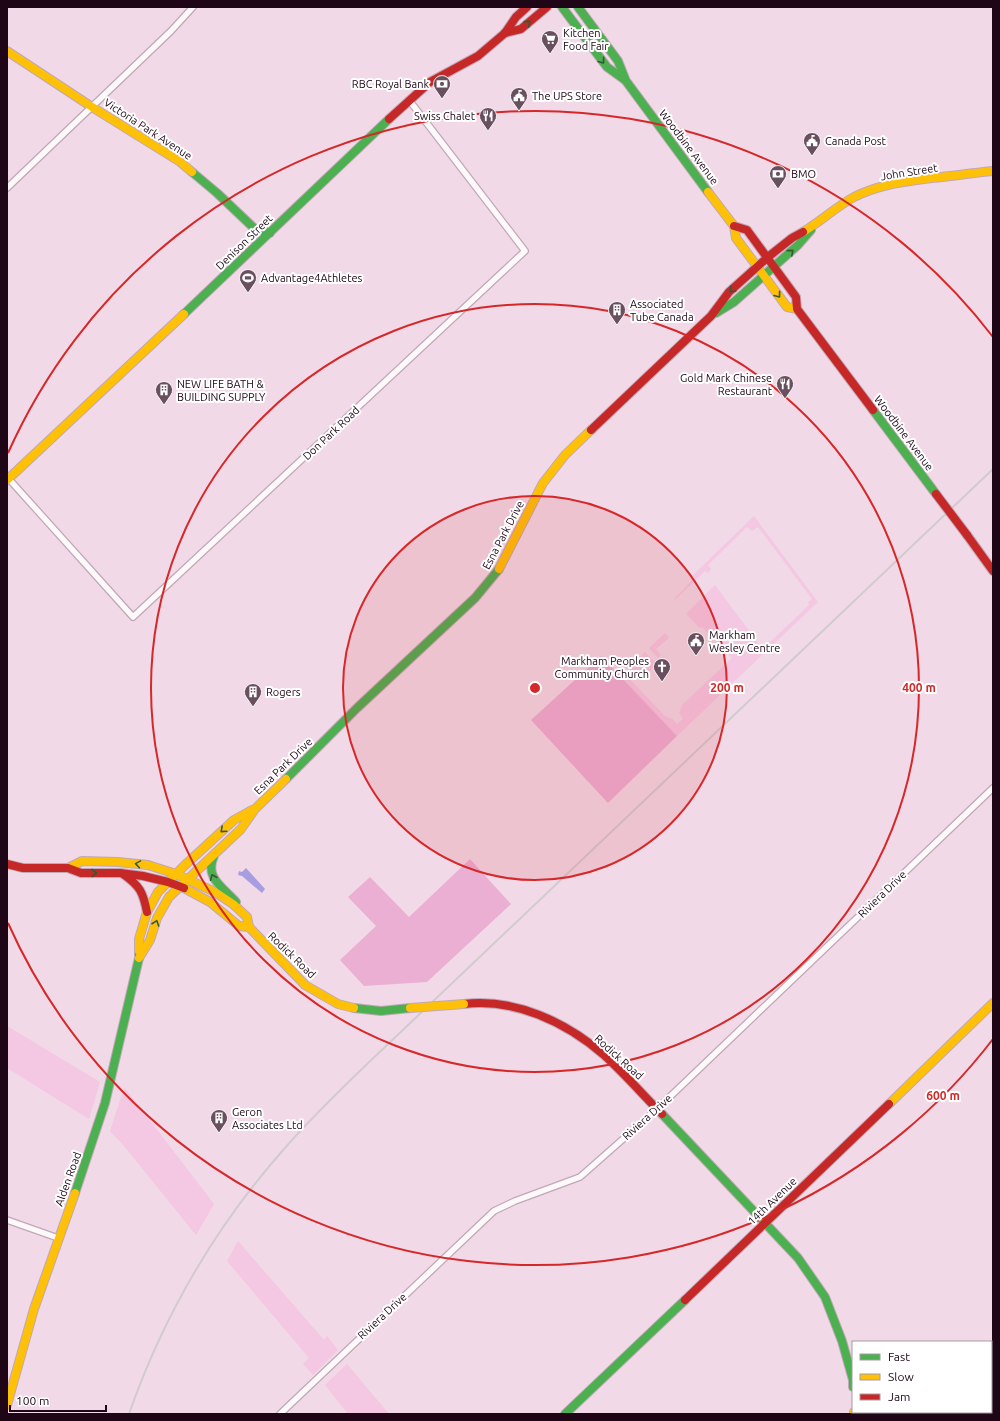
<svg xmlns="http://www.w3.org/2000/svg" width="1000" height="1421" font-family="Ubuntu,sans-serif">
<rect width="100%" height="100%" fill="#f1d9e7"/>
<g fill="#f4c7e2">
<path d="M754,516L818,602L677,736L620,676L624,673L665,716L673,719L677,724L683,719L679,713L682,705L732,658L702,627L700,628L686,614L715,585L761,647L766,643L768,644L809,605L808,602L812,599L758,527L752,531L747,527L708,565L711,569L708,573L705,571L676,599H674L694,578L692,576Z"/>
<path d="M665,633L669,638L656,649L661,655L658,658L649,648Z"/>
<path d="M645,652L657,664L640,680L629,668Z"/>
<path d="M7,1026L100,1082L89,1119L7,1068Z"/>
<path d="M124,1088L128,1092L214,1204L196,1235L124,1146L110,1131Z"/>
<path d="M238,1241L324,1340L327,1336L338,1350L313,1375L303,1364L309,1358L227,1261Z"/>
<path d="M347,1364L389,1414H348L325,1385Z"/>
</g>
<g fill="#ecafd4">
<path d="M601,656L677,736L608,803L531,720Z"/>
<path d="M470,859L511,904L427,982L364,986L340,960L376,926L348,897L370,877L409,917Z"/>
</g>
<path fill="#a79ee1" d="M246,868L265,889L262,893L242,876L238,875L239,871L242,872Z"/>
<g fill="none" stroke-linecap="round" stroke-linejoin="round">
<defs>
<g id="street">
<path d="M7,188L171,31L193,7"/>
<path d="M8,478L133,617L525,251L409,100"/>
<path d="M7,1220L58,1238"/>
<path d="M280,1414L494,1211L515,1201L580,1177L656,1110L993,788"/>
</g>
<g id="fast">
<path d="M562,7L607,67L625,80"/>
<path d="M578,7L618,61L626,81L708,192"/>
<path d="M192,172L217,193L255,229L270,233"/>
<path d="M716,313L734,302L798,245L811,230"/>
<path d="M184,314L389,119"/>
<path d="M873,410L936,494"/>
<path d="M286,779L357,708L475,598L499,569"/>
<path d="M214,856C204,878 223,887 236,902"/>
<path d="M354,1008L381,1011L410,1008"/>
<path d="M662,1114L798,1258L825,1297L842,1341L853,1380V1387"/>
<path d="M75,1193L105,1103L139,958V951"/>
<path d="M565,1414L685,1300"/>
</g>
<g id="slow">
<path d="M7,51L92,107L179,161L192,172"/>
<path d="M708,192L734,226L736,238L787,307L797,309"/>
<path d="M803,232C821,221 836,207 854,197C880,184 904,182 932,178C952,176 973,173 993,171"/>
<path d="M7,480L184,314"/>
<path d="M499,569L543,483L565,455L591,430"/>
<path d="M68,868L82,861L118,862L148,865L176,874L215,892L233,904L247,917L249,927L305,985L338,1004L354,1008"/>
<path d="M184,888L210,902L239,926L249,927"/>
<path d="M139,951V939L147,912L158,892L185,865L234,820L252,810"/>
<path d="M139,958L150,940L157,918L169,897L241,829L255,809L286,779"/>
<path d="M889,1104L993,1003"/>
<path d="M7,1405L34,1309L75,1193"/>
<path d="M854,1412V1414"/>
<path d="M861,1414L865,1412"/>
</g>
<g id="jam">
<path d="M505,33L521,29L547,7"/>
<path d="M389,119L430,82L478,56L505,33L516,17L527,7"/>
<path d="M734,226L747,230L796,297L797,309L873,410"/>
<path d="M591,430L711,316L729,292L768,257L792,238L803,232"/>
<path d="M967,535L993,571"/>
<path d="M7,864L23,868H68L81,873H120L143,876L168,882L184,888"/>
<path d="M123,874C140,886 143,892 147,912"/>
<path d="M464,1004C515,998 566,1022 604,1055C624,1073 643,1095 662,1114"/>
<path d="M685,1300L889,1104"/>
</g>
</defs>
<use href="#street" stroke="#c0a8b6" stroke-width="8"/>
<use href="#fast" stroke="#c0a8b6" stroke-width="10"/>
<use href="#slow" stroke="#c0a8b6" stroke-width="10"/>
<use href="#jam" stroke="#c0a8b6" stroke-width="10"/>
<use href="#street" stroke="#fdf9fb" stroke-width="5.5"/>
<use href="#fast" stroke="#4caf50" stroke-width="8"/>
<use href="#slow" stroke="#ffc107" stroke-width="8"/>
<use href="#jam" stroke="#c62828" stroke-width="8"/>
<path stroke="#d2cbce" stroke-width="2" d="M129,1414C163,1317 216,1226 284,1149C310,1119 338,1092 366,1065L993,469"/>
<defs>
<path id="slow-bridge" d="M410,1008L464,1004"/>
<path id="jam-bridge" d="M936,494L967,535"/>
</defs>
<use href="#slow-bridge" stroke="#c0a8b6" stroke-width="10" stroke-linecap="butt"/>
<use href="#jam-bridge" stroke="#c0a8b6" stroke-width="10" stroke-linecap="butt"/>
<use href="#slow-bridge" stroke="#ffc107" stroke-width="8"/>
<use href="#jam-bridge" stroke="#c62828" stroke-width="8"/>
</g>
<defs><path id="oneway-chevron" d="M-2-3.5L2.5 0L-2 3.5" fill="none" stroke-width="1.6" stroke-linecap="round" stroke-linejoin="round"/></defs>
<g stroke="#355a33">
<use href="#oneway-chevron" transform="translate(528 23) rotate(-40)"/>
<use href="#oneway-chevron" transform="translate(602 61) rotate(53)"/>
<use href="#oneway-chevron" transform="translate(791 252) rotate(-41)"/>
<use href="#oneway-chevron" transform="translate(732 290) rotate(135)"/>
<use href="#oneway-chevron" transform="translate(778 295) rotate(53)"/>
<use href="#oneway-chevron" transform="translate(223 830) rotate(138)"/>
<use href="#oneway-chevron" transform="translate(138 864) rotate(-171)"/>
<use href="#oneway-chevron" transform="translate(94 873)"/>
<use href="#oneway-chevron" transform="translate(213 877) rotate(-113)"/>
<use href="#oneway-chevron" transform="translate(156 923) rotate(-71)"/>
</g>
<circle cx="535" cy="688" r="192" fill="#d62828" fill-opacity=".12"/>
<g fill="none" stroke="#d62828" stroke-width="2">
<circle cx="535" cy="688" r="192"/>
<circle cx="535" cy="688" r="384"/>
<path d="M993 1039A577 577 0 0 1 8 923M8 453A577 577 0 0 1 993 337"/>
</g>
<defs>
<symbol id="supermarket-pin" viewBox="-11 -11 22 30"><path d="M0 17L-7.5 6A9.5 9.5 0 1 1 7.5 6Z" fill="#68505f" stroke="#fff"/><path d="M-6-5.5h2.5l.6 2H6L4.5 2H-2.5L-4.4-4H-6ZM-1.5 3.2a1.3 1.3 0 1 0 .1 0ZM3 3.2a1.3 1.3 0 1 0 .1 0Z" fill="#fff"/></symbol>
<symbol id="bank-pin" viewBox="-11 -11 22 30"><path d="M0 17L-7.5 6A9.5 9.5 0 1 1 7.5 6Z" fill="#68505f" stroke="#fff"/><path d="M-6-4H6V4H-6ZM0-2.3a2.3 2.3 0 1 0 0 4.6a2.3 2.3 0 1 0 0-4.6Z" fill="#fff"/></symbol>
<symbol id="civic-pin" viewBox="-11 -11 22 30"><path d="M0 17L-7.5 6A9.5 9.5 0 1 1 7.5 6Z" fill="#68505f" stroke="#fff"/><path d="M-.6-6.5H3V-4.5H.6V-3L4-1V1h2V6H-6V1h2V-1L-.6-3ZM-1.2 2.5V6h2.4V2.5Z" fill="#fff"/></symbol>
<symbol id="restaurant-pin" viewBox="-11 -11 22 30"><path d="M0 17L-7.5 6A9.5 9.5 0 1 1 7.5 6Z" fill="#68505f" stroke="#fff"/><path d="M-5-6h1v4h1v-4h1v4h1v-4h1v5L-1.5 .5V6h-2V.5L-5-1ZM5-6V6H3V1.5H1.5Q1.5-4 5-6Z" fill="#fff"/></symbol>
<symbol id="stadium-pin" viewBox="-11 -11 22 30"><path d="M0 17L-7.5 6A9.5 9.5 0 1 1 7.5 6Z" fill="#68505f" stroke="#fff"/><path d="M0-5a6.5 5 0 1 0 0 10a6.5 5 0 1 0 0-10ZM-3.5-1.8h7v3.6h-7Z" fill="#fff"/></symbol>
<symbol id="building-pin" viewBox="-11 -11 22 30"><path d="M0 17L-7.5 6A9.5 9.5 0 1 1 7.5 6Z" fill="#68505f" stroke="#fff"/><path d="M-4-6H4V6H1V3H-1V6H-4ZM-2.5-4.3h1.7v1.8h-1.7ZM.8-4.3h1.7v1.8H.8ZM-2.5-1h1.7V.8h-1.7ZM.8-1h1.7V.8H.8Z" fill="#fff"/></symbol>
<symbol id="church-pin" viewBox="-11 -11 22 30"><path d="M0 17L-7.5 6A9.5 9.5 0 1 1 7.5 6Z" fill="#68505f" stroke="#fff"/><path d="M-1.2-6h2.4v3.5h3.3v2.4h-3.3V6h-2.4V-.1h-3.3v-2.4h3.3Z" fill="#fff"/></symbol>
</defs>
<g fill-rule="evenodd">
<use href="#supermarket-pin" x="540" y="29" width="20" height="27"/>
<use href="#bank-pin" x="432" y="74" width="20" height="27"/>
<use href="#civic-pin" x="509" y="86" width="20" height="27"/>
<use href="#restaurant-pin" x="478" y="106" width="20" height="27"/>
<use href="#civic-pin" x="802" y="131" width="20" height="27"/>
<use href="#bank-pin" x="768" y="164" width="20" height="27"/>
<use href="#stadium-pin" x="238" y="268" width="20" height="27"/>
<use href="#building-pin" x="607" y="300" width="20" height="27"/>
<use href="#restaurant-pin" x="775" y="374" width="20" height="27"/>
<use href="#building-pin" x="154" y="380" width="20" height="27"/>
<use href="#civic-pin" x="686" y="631" width="20" height="27"/>
<use href="#church-pin" x="652" y="657" width="20" height="27"/>
<use href="#building-pin" x="243" y="682" width="20" height="27"/>
<use href="#building-pin" x="209" y="1108" width="20" height="27"/>
</g>
<g text-anchor="middle" stroke-width="4" stroke-linejoin="round" paint-order="stroke">
<g font-size="11" fill="#1e0616" stroke="#fff" text-anchor="start">
<text x="563" y="37">Kitchen<tspan x="563" dy="13">Food Fair</tspan></text>
<text x="429" y="88" text-anchor="end">RBC Royal Bank</text>
<text x="532" y="100">The UPS Store</text>
<text x="475" y="120" text-anchor="end">Swiss Chalet</text>
<text x="825" y="145">Canada Post</text>
<text x="791" y="178">BMO</text>
<text x="261" y="282">Advantage4Athletes</text>
<text x="630" y="308">Associated<tspan x="630" dy="13">Tube Canada</tspan></text>
<text x="772" y="382" text-anchor="end">Gold Mark Chinese<tspan x="772" dy="13">Restaurant</tspan></text>
<text x="177" y="388">NEW LIFE BATH &amp;<tspan x="177" dy="13">BUILDING SUPPLY</tspan></text>
<text x="709" y="639">Markham<tspan x="709" dy="13">Wesley Centre</tspan></text>
<text x="649" y="665" text-anchor="end">Markham Peoples<tspan x="649" dy="13">Community Church</tspan></text>
<text x="266" y="696">Rogers</text>
<text x="232" y="1116">Geron<tspan x="232" dy="13">Associates Ltd</tspan></text>
</g>
<g font-size="11" fill="#1e0616" stroke="#fff">
<text transform="translate(148 129) rotate(33)" y="4">Victoria Park Avenue</text>
<text transform="translate(689 147) rotate(53)" y="4">Woodbine Avenue</text>
<text transform="translate(909 172) rotate(-9)" y="4">John Street</text>
<text transform="translate(244 242) rotate(-44)" y="4">Denison Street</text>
<text transform="translate(331 433) rotate(-43)" y="4">Don Park Road</text>
<text transform="translate(904 433) rotate(53)" y="4">Woodbine Avenue</text>
<text transform="translate(503 535) rotate(-62)" y="4">Esna Park Drive</text>
<text transform="translate(283 766) rotate(-44)" y="4">Esna Park Drive</text>
<text transform="translate(882 894) rotate(-44)" y="4">Riviera Drive</text>
<text transform="translate(292 955) rotate(44)" y="4">Rodick Road</text>
<text transform="translate(619 1057) rotate(42)" y="4">Rodick Road</text>
<text transform="translate(647 1117) rotate(-42)" y="4">Riviera Drive</text>
<text transform="translate(68 1179) rotate(-70)" y="4">Alden Road</text>
<text transform="translate(772 1201) rotate(-44)" y="4">14th Avenue</text>
<text transform="translate(382 1316) rotate(-43)" y="4">Riviera Drive</text>
</g>
</g>
<circle cx="535" cy="688" r="6" fill="#d62828" stroke="#fff" stroke-width="2"/>
<g font-size="12" text-anchor="middle" font-weight="bold" fill="#d62828" stroke="#fff" stroke-width="4" stroke-linejoin="round" paint-order="stroke">
<text x="727" y="692">200 m</text>
<text x="919" y="692">400 m</text>
<text x="943" y="1100">600 m</text>
</g>
<rect width="1000" height="1421" fill="none" stroke="#1e0616" stroke-width="16"/>
<rect x="852" y="1341" width="140" height="72" fill="#ffffff" stroke="#a59ba2"/>
<rect x="860" y="1354" width="20" height="6" fill="#4caf50" stroke="#a59ba2"/>
<text x="888" y="1361" font-size="12" fill="#1e0616">Fast</text>
<rect x="860" y="1374" width="20" height="6" fill="#ffc107" stroke="#a59ba2"/>
<text x="888" y="1381" font-size="12" fill="#1e0616">Slow</text>
<rect x="860" y="1394" width="20" height="6" fill="#c62828" stroke="#a59ba2"/>
<text x="888" y="1401" font-size="12" fill="#1e0616">Jam</text>
<path d="M10 1405v6h96v-6" fill="none" stroke="#1e0616" stroke-width="2"/>
<text x="16" y="1405" font-size="12" fill="#1e0616" stroke="#ffffff" stroke-width="3" paint-order="stroke">100 m</text>
</svg>
